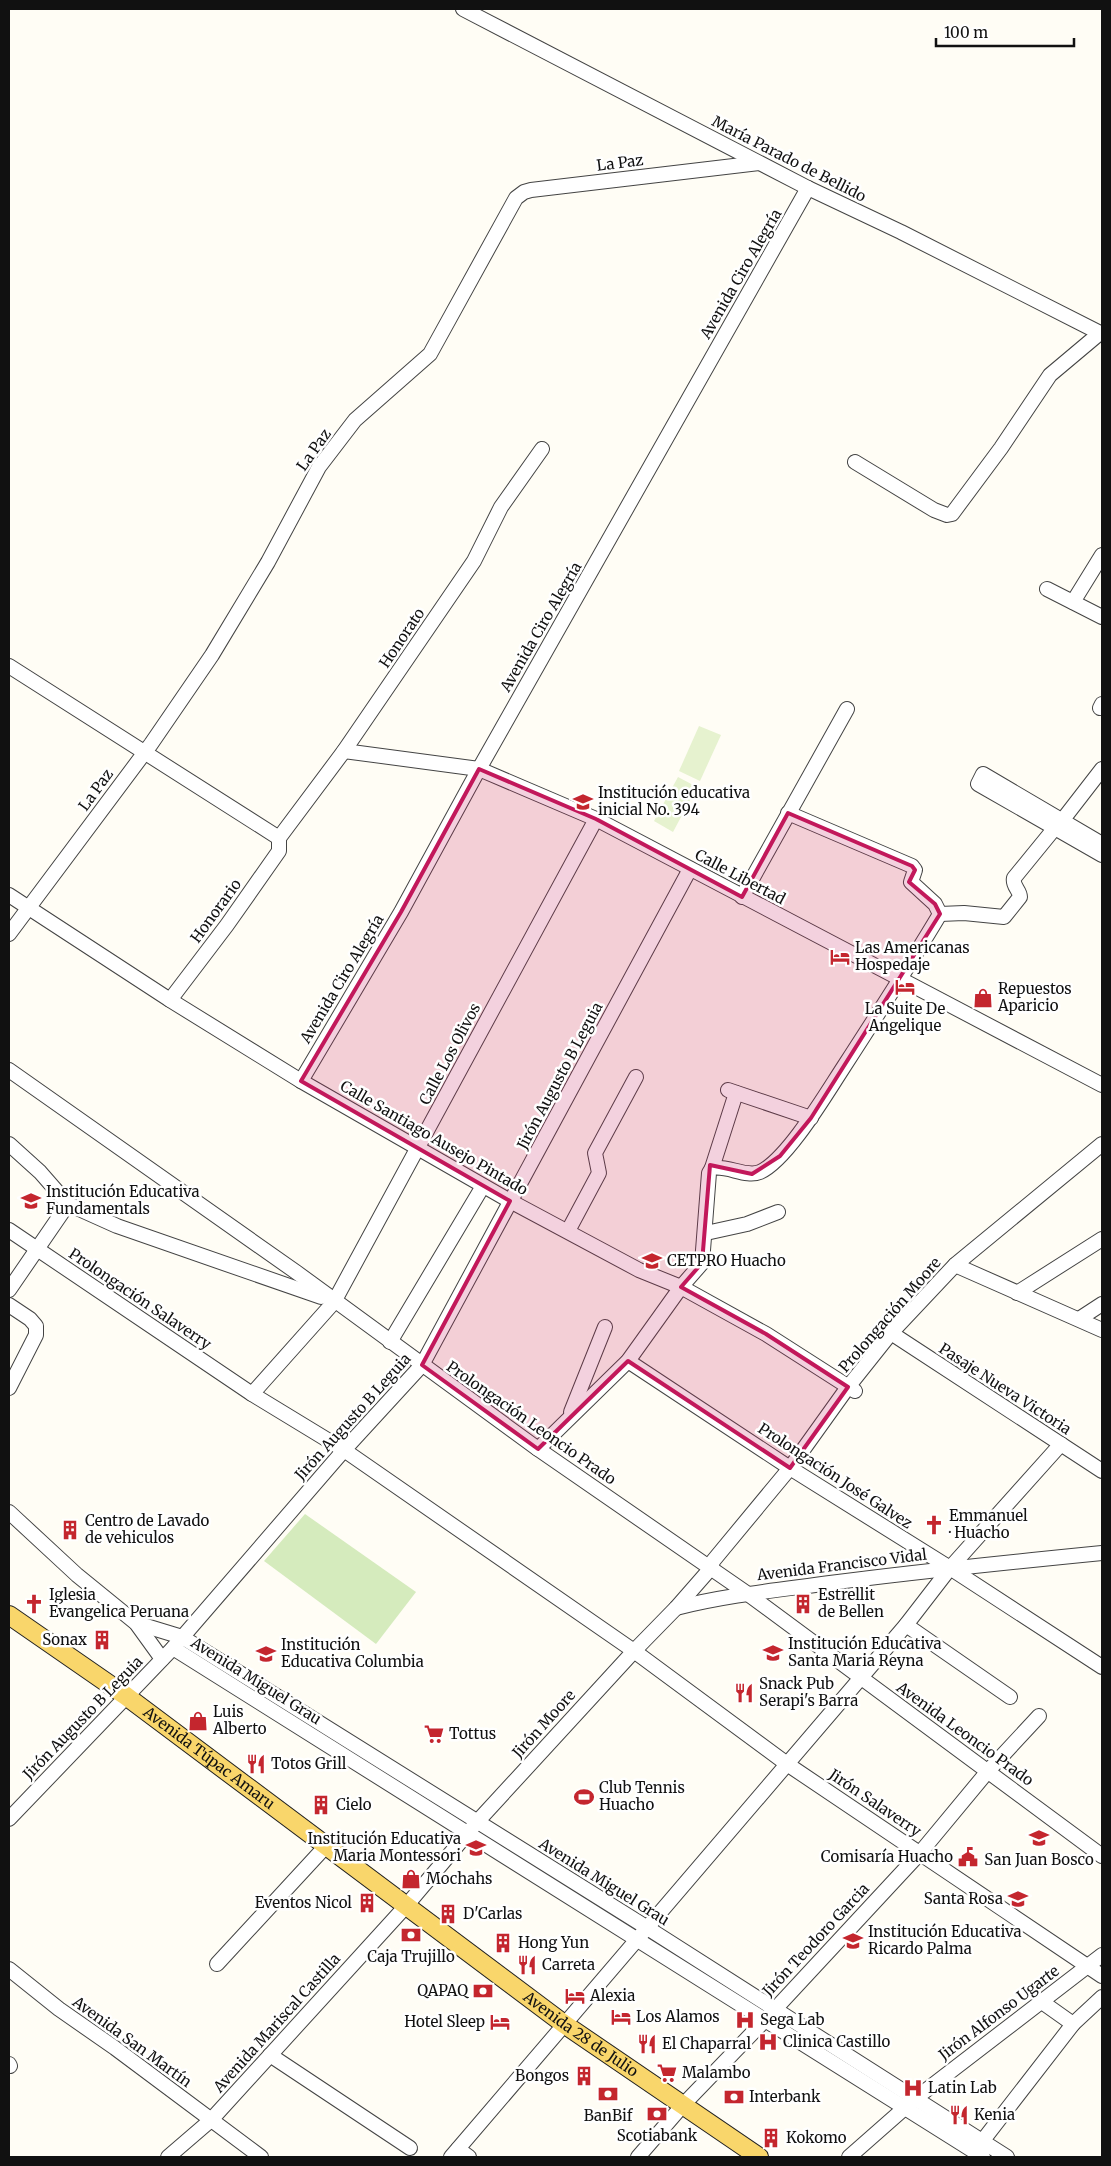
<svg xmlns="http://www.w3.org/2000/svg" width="1111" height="2166" font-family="Merriweather,serif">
<rect width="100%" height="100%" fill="#fffdf5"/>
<path fill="#d5ebbd" d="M305,1514L416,1592L376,1644L264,1561Z"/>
<g fill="#e6f2cf">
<path d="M699,726L721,735L700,781L679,771Z"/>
<path d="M678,777L697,787L673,832L654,821Z"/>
</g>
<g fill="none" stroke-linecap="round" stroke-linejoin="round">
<defs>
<g id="minor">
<path d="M463,9L808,188L901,232L1102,334"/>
<path d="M855,462L934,510L947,515L952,514L1001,448L1050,375L1100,333"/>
<path d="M1047,589L1102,617"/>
<path d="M1073,602L1102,555"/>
<path d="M9,666L279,838"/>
<path d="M1100,708L1102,704"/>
<path d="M344,751L479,769L596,819L1102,1085"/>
<path d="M788,813L912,866L915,870L911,882L935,904L940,914"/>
<path d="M1061,822L1102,769"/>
<path d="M279,838L344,751L474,561L501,507L542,449"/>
<path d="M1102,844L983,774L978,784L1102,855"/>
<path d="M9,895L170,1000L301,1081L510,1201L639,1270L681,1287L766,1334L855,1391"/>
<path d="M742,897L847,709"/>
<path d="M940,914L964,913L1004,917L1020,897C1020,890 1012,886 1014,878L1054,829"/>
<path d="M9,934L151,744L212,655L268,562L319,467L355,420L430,354L516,198L524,192L531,190L759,163"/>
<path d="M170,1000L227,925L279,851V838"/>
<path d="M9,1070L296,1272L538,1449L748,1594L1102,1856"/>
<path d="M301,1081L401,912L479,769L808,188"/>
<path d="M728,1090L811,1118"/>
<path d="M9,1144L40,1172L68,1204L117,1226L321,1297"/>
<path d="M712,1168L736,1093"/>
<path d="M9,1230L252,1394L344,1450L634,1651L787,1764L1102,1976"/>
<path d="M568,1231L599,1173L595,1153L636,1077"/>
<path d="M706,1233L747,1224L778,1212"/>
<path d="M955,1265L1102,1330"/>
<path d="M9,1290L68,1204"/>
<path d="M1017,1293L1102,1239"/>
<path d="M9,1305L30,1319L36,1326V1335L9,1388"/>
<path d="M1079,1319L1102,1304"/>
<path d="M891,1333L1102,1471"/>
<path d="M390,1342L483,1186"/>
<path d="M628,1361L790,1468L950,1568L1102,1667"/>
<path d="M252,1394L334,1302L596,819"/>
<path d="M571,1412L605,1327"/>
<path d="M538,1449L628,1361L681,1287L702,1263L709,1173L712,1168C728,1165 746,1178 760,1172C787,1160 826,1094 843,1068C876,1017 909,966 940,914"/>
<path d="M9,1512L77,1575L136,1623L162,1659"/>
<path d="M676,1608C727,1595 779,1590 830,1583C921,1571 1011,1562 1102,1553"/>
<path d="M136,1623L182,1637L646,1927L1007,2157"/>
<path d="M906,1625L1010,1697"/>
<path d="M173,1648L983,2157"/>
<path d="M9,1819L173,1648L344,1450L422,1365L690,869"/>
<path d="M217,1964L326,1846"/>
<path d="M9,1969L59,2009L115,2048L261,2157"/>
<path d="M1042,2002L1073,2024"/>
<path d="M270,2055L410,2148"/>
<path d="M9,2064L10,2066"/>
<path d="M977,2148L1073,2024L1102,1997"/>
<path d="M458,2149L469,2157"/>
<path d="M168,2157L211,2120L406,1906L477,1822L634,1651L676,1608L711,1568L713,1561L790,1468L848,1387L891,1333L955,1265L1102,1144"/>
<path d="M451,2157L906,1625L950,1568L1061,1444"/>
<path d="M638,2157L683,2105L765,2020L920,1853L988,1771L1039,1716"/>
<path d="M849,2157L916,2098L1102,1955"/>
</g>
<g id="major">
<path id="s1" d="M9,1615L126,1696L564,2024L759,2157"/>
</g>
</defs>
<use href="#minor" stroke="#444" stroke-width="16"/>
<use href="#major" stroke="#222" stroke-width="20"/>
<use href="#minor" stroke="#fff" stroke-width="14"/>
<use href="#major" stroke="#f9d66b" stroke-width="18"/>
</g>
<path fill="#c2185b" fill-opacity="0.2" stroke="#c2185b" stroke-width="4" stroke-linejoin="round" d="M479,769L596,819L742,897L788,813L912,866L915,870L909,882L935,904L940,914L811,1118L780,1156L752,1174L710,1165L702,1263L681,1287L766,1334L848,1387L790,1468L628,1361L538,1449L422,1365L510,1201L301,1081L401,912Z"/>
<defs>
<symbol id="school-bare" viewBox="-9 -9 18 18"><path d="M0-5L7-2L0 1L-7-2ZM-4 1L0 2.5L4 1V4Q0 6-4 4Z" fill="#c4262e" stroke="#fff" stroke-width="2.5" paint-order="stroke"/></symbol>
<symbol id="hotel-bare" viewBox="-9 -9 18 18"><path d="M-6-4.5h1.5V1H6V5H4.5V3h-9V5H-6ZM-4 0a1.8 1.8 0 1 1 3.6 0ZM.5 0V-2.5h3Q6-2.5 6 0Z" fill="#c4262e" stroke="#fff" stroke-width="2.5" paint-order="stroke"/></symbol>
<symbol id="shop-bare" viewBox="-9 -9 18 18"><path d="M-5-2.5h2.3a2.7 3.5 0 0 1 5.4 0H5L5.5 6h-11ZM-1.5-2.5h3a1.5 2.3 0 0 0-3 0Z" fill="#c4262e" stroke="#fff" stroke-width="2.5" paint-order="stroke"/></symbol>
<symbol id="church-bare" viewBox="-9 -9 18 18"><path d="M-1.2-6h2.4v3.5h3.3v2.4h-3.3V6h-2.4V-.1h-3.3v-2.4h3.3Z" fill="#c4262e" stroke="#fff" stroke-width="2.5" paint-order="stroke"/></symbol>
<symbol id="building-bare" viewBox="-9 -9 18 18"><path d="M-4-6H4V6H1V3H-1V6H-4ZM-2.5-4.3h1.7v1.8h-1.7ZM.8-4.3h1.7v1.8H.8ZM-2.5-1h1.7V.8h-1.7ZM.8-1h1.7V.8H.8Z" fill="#c4262e" stroke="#fff" stroke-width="2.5" paint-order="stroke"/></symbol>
<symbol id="restaurant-bare" viewBox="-9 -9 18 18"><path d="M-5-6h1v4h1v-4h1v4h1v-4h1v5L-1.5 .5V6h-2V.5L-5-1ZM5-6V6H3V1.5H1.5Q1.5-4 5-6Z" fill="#c4262e" stroke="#fff" stroke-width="2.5" paint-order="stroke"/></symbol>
<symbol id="supermarket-bare" viewBox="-9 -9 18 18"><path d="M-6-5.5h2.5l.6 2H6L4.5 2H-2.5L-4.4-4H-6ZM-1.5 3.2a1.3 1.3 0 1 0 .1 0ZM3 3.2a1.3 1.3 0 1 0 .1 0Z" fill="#c4262e" stroke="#fff" stroke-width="2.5" paint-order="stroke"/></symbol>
<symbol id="stadium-bare" viewBox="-9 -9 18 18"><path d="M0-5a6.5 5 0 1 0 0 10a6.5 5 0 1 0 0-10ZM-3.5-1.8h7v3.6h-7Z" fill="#c4262e" stroke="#fff" stroke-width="2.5" paint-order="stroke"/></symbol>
<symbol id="civic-bare" viewBox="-9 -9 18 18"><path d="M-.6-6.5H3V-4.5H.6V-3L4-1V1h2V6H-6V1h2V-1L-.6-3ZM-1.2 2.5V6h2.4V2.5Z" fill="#c4262e" stroke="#fff" stroke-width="2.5" paint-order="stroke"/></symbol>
<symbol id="bank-bare" viewBox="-9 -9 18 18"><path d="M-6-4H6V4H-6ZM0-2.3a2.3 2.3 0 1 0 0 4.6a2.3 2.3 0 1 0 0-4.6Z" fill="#c4262e" stroke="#fff" stroke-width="2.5" paint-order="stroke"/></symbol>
<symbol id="hospital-bare" viewBox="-9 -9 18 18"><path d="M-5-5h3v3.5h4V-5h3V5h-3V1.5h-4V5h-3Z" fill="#c4262e" stroke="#fff" stroke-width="2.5" paint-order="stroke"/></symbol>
</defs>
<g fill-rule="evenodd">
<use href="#school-bare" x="569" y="788" width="28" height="28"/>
<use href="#hotel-bare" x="826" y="943" width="28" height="28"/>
<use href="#hotel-bare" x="891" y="973" width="28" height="28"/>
<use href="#shop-bare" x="969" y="984" width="28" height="28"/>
<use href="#school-bare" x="17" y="1187" width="28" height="28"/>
<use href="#school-bare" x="638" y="1247" width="28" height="28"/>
<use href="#church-bare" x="920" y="1511" width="28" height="28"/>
<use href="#building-bare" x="56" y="1516" width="28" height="28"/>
<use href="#church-bare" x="20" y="1590" width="28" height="28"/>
<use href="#building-bare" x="789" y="1590" width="28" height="28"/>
<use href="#building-bare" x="88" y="1626" width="28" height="28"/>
<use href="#school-bare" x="759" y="1639" width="28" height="28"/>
<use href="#school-bare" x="252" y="1640" width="28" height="28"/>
<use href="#restaurant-bare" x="730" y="1679" width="28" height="28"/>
<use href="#shop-bare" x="184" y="1707" width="28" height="28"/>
<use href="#supermarket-bare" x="420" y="1720" width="28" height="28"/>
<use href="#restaurant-bare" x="242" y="1750" width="28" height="28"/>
<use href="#stadium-bare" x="570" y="1783" width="28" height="28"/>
<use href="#building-bare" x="307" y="1791" width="28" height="28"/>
<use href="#school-bare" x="1025" y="1824" width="28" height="28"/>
<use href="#school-bare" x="462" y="1834" width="28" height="28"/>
<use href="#civic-bare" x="954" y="1843" width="28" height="28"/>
<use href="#shop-bare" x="397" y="1865" width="28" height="28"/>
<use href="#school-bare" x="1004" y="1885" width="28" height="28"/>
<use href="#building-bare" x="353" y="1889" width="28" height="28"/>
<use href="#building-bare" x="434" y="1900" width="28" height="28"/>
<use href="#bank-bare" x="397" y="1921" width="28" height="28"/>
<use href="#school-bare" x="839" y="1927" width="28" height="28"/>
<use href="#building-bare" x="489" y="1929" width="28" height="28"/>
<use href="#restaurant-bare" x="513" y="1951" width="28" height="28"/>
<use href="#bank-bare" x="469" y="1977" width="28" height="28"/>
<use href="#hotel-bare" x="561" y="1982" width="28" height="28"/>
<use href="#hotel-bare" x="607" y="2003" width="28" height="28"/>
<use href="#hospital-bare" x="731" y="2006" width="28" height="28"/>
<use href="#hotel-bare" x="486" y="2008" width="28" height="28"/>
<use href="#hospital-bare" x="754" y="2028" width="28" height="28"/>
<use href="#restaurant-bare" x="633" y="2030" width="28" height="28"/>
<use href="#supermarket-bare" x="653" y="2059" width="28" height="28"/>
<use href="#building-bare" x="570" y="2062" width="28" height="28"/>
<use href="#hospital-bare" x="899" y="2074" width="28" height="28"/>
<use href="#bank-bare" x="594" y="2080" width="28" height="28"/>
<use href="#bank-bare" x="720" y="2083" width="28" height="28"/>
<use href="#bank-bare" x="643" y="2100" width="28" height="28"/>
<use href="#restaurant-bare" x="945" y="2101" width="28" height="28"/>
<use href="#building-bare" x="757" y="2124" width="28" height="28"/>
</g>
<g text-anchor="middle" stroke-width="5" stroke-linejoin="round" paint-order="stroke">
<g font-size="15" fill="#111" stroke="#fff">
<text transform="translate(789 159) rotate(27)" y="5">María Parado de Bellido</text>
<text transform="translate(620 163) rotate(-7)" y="5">La Paz</text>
<text transform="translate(741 274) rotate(-60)" y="5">Avenida Ciro Alegría</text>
<text transform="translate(314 450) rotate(-55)" y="5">La Paz</text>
<text transform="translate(541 627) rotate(-60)" y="5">Avenida Ciro Alegría</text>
<text transform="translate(402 638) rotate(-56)" y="5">Honorato</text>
<text transform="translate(96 790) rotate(-54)" y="5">La Paz</text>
<text transform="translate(740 877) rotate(28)" y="5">Calle Libertad</text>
<text transform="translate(216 911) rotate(-54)" y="5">Honorario</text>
<text transform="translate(342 979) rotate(-59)" y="5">Avenida Ciro Alegría</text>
<text transform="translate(450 1054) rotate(-62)" y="5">Calle Los Olivos</text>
<text transform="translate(560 1076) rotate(-62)" y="5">Jirón Augusto B Leguia</text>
<text transform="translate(434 1138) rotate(30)" y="5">Calle Santiago Ausejo Pintado</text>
<text transform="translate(140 1299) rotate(34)" y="5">Prolongación Salaverry</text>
<text transform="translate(890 1315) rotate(-49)" y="5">Prolongación Moore</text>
<text transform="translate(1005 1389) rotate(33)" y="5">Pasaje Nueva Victoria</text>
<text transform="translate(353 1417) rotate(-48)" y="5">Jirón Augusto B Leguia</text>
<text transform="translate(531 1423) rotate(35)" y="5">Prolongación Leoncio Prado</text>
<text transform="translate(835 1476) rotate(33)" y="5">Prolongación José Galvez</text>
<text transform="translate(842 1565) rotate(-7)" y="5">Avenida Francisco Vidal</text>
<text transform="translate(256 1681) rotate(32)" y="5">Avenida Miguel Grau</text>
<text transform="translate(83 1718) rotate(-46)" y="5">Jirón Augusto B Leguia</text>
<text transform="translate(544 1724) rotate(-48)" y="5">Jirón Moore</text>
<text transform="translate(965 1734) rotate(36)" y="5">Avenida Leoncio Prado</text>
<text dy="5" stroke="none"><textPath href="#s1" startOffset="246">Avenida Túpac Amaru</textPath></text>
<text transform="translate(875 1803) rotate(34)" y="5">Jirón Salaverry</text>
<text transform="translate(604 1882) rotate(32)" y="5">Avenida Miguel Grau</text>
<text transform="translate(816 1940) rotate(-47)" y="5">Jirón Teodoro Garcia</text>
<text transform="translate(999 2013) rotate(-37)" y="5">Jirón Alfonso Ugarte</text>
<text transform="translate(277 2023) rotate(-48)" y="5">Avenida Mariscal Castilla</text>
<text dy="5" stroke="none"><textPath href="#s1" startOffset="709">Avenida 28 de Julio</textPath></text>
<text transform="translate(132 2042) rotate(36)" y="5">Avenida San Martín</text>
</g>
<g font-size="15" fill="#111" stroke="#fff" text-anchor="start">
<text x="598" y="798">Institución educativa<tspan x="598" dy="17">inicial No. 394</tspan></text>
<text x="855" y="953">Las Americanas<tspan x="855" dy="17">Hospedaje</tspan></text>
<text x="998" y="994">Repuestos<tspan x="998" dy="17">Aparicio</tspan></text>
<text x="905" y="1014" text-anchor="middle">La Suite De<tspan x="905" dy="17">Angelique</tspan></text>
<text x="46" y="1197">Institución Educativa<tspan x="46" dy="17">Fundamentals</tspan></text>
<text x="667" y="1266">CETPRO Huacho</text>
<text x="949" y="1521">Emmanuel<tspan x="949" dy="17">· Huacho</tspan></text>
<text x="85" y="1526">Centro de Lavado<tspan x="85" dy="17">de vehiculos</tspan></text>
<text x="49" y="1600">Iglesia<tspan x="49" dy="17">Evangelica Peruana</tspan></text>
<text x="818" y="1600">Estrellit<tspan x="818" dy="17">de Bellen</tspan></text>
<text x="87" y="1645" text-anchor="end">Sonax</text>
<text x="788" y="1649">Institución Educativa<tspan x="788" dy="17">Santa Maria Reyna</tspan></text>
<text x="281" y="1650">Institución<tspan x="281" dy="17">Educativa Columbia</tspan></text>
<text x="759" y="1689">Snack Pub<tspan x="759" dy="17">Serapi's Barra</tspan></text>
<text x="213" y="1717">Luis<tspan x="213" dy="17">Alberto</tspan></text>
<text x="449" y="1739">Tottus</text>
<text x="271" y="1769">Totos Grill</text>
<text x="599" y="1793">Club Tennis<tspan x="599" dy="17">Huacho</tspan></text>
<text x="336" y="1810">Cielo</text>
<text x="461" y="1844" text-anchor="end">Institución Educativa<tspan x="461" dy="17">Maria Montessori</tspan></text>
<text x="953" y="1862" text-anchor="end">Comisaría Huacho</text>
<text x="1039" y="1865" text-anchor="middle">San Juan Bosco</text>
<text x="426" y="1884">Mochahs</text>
<text x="1003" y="1904" text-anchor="end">Santa Rosa</text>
<text x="352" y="1908" text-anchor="end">Eventos Nicol</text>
<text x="463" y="1919">D'Carlas</text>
<text x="868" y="1937">Institución Educativa<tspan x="868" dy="17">Ricardo Palma</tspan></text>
<text x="518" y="1948">Hong Yun</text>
<text x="411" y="1962" text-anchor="middle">Caja Trujillo</text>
<text x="542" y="1970">Carreta</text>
<text x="468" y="1996" text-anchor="end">QAPAQ</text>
<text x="590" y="2001">Alexia</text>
<text x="636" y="2022">Los Alamos</text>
<text x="760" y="2025">Sega Lab</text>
<text x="485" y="2027" text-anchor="end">Hotel Sleep</text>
<text x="783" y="2047">Clinica Castillo</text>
<text x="662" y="2049">El Chaparral</text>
<text x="682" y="2078">Malambo</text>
<text x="569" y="2081" text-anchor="end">Bongos</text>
<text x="928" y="2093">Latin Lab</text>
<text x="749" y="2102">Interbank</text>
<text x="974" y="2120">Kenia</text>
<text x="608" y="2121" text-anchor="middle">BanBif</text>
<text x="657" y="2141" text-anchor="middle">Scotiabank</text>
<text x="786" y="2143">Kokomo</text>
</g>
</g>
<rect width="1111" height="2166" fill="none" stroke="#111111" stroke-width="20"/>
<path d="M936 38v8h138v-8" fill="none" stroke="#111111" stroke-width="2.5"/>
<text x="944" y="38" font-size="15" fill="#111111" stroke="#ffffff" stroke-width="4" paint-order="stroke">100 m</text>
</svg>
